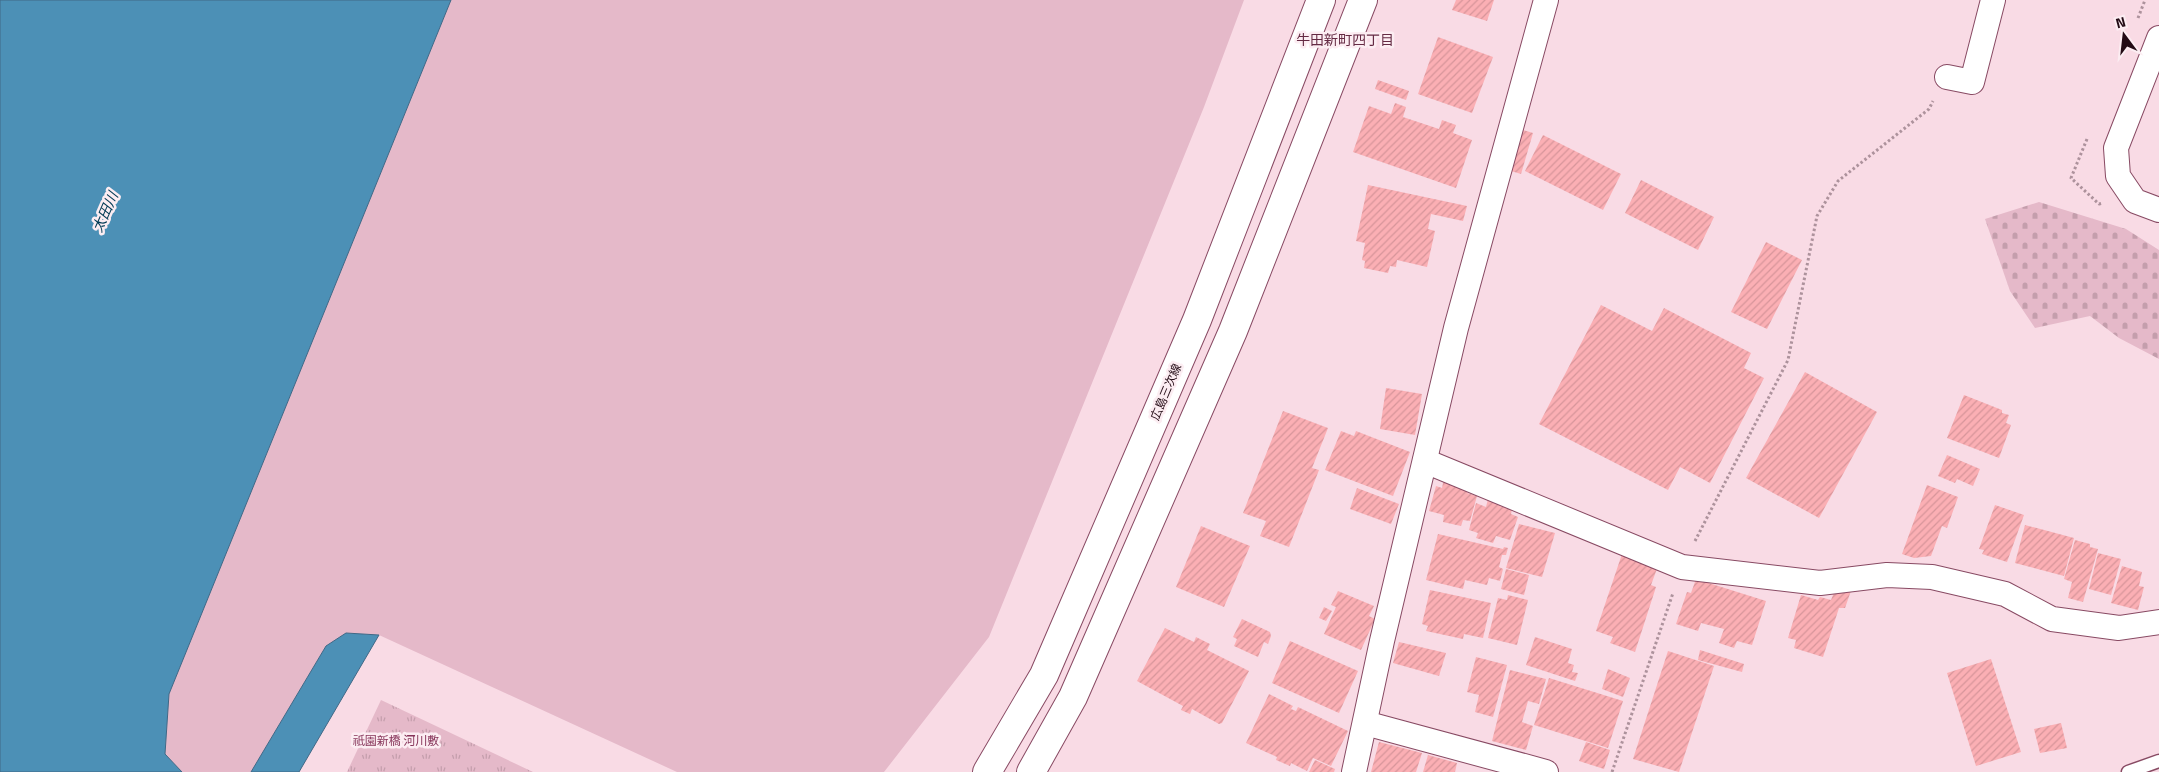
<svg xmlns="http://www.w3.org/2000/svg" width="2159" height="772" font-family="'Titillium Web','Noto Sans JP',sans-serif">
<defs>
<pattern id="cemetery-stones" width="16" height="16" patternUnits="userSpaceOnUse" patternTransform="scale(1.25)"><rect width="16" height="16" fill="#e5b9c9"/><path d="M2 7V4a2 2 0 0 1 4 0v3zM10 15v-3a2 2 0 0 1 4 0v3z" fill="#c49eac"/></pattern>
<pattern id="park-tufts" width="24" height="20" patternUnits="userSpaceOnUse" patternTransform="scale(1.25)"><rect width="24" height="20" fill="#e5b9c9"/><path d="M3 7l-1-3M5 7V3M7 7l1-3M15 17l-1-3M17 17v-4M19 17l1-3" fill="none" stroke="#c49eac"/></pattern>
<pattern id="building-hatch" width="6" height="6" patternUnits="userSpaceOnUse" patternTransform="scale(1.25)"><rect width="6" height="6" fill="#fbafb4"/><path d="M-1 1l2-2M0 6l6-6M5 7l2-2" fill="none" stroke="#d7959a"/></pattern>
</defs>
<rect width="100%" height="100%" fill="#f9dbe5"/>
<path fill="#e5b9c9" d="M451,0H1244L1204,107L989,637L884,772H677L379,635L347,633L326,646L251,772H182L165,754L169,694Z"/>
<path fill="url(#cemetery-stones)" d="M2039,202L2126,229L2159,250V359L2119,338L2090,316L2035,328L2010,291L1985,219Z"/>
<path fill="url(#park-tufts)" d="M381,700L533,772H347Z"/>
<g fill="#4c90b6" stroke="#406886">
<path d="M0,0H451L169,694L165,754L182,772H0Z"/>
<path d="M346,633L379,635L299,772H251L326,646Z"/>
</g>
<g fill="url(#building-hatch)">
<path d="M1456,0H1494L1487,21L1452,10Z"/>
<path d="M1438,37L1493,57L1472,113L1418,94Z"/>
<path d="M1378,80L1409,91L1406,100L1375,89Z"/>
<path d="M1395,103L1406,107L1403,117L1439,129L1442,120L1456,125L1453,133L1472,140L1456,188L1353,152L1369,106L1391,114Z"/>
<path d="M1523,130L1533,133L1521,174L1511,171Z"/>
<path d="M1543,135L1621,174L1603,210L1525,171Z"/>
<path d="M1641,180L1714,217L1698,250L1625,213Z"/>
<path d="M1368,185L1467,206L1463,221L1431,214L1428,229L1435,231L1427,267L1397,260L1396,267L1390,266L1388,273L1364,268L1365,261L1362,260L1365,243L1356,241Z"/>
<path d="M1766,242L1802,260L1767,329L1731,312Z"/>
<path d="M1601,305L1652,331L1664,308L1751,353L1744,368L1764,378L1710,483L1680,467L1668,490L1539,424Z"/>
<path d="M1805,372L1877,412L1819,518L1746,478Z"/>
<path d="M1386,388L1422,394L1415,435L1380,429Z"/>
<path d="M1964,395L2002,410V413L2009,415L2006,423L2011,425L1999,458L1947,438Z"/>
<path d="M1283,411L1328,428L1312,468L1319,470L1289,547L1260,536L1266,521L1243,513Z"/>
<path d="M1341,431L1354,436L1356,431L1410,452L1393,496L1325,470Z"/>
<path d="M1947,455L1980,469L1973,486L1957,479L1955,483L1938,476Z"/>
<path d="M1444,478L1469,487L1467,493L1477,496L1470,521L1463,520L1461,526L1443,522L1444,515L1429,511L1436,486L1442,488Z"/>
<path d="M1927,485L1958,497L1947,528L1942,526L1931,556L1914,558L1902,554Z"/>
<path d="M1357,488L1399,504L1391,524L1350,509Z"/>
<path d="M1488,499L1512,509L1511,514L1518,517L1510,540L1496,536L1493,543L1476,538L1478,533L1469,530L1476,503L1486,507Z"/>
<path d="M1995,505L2024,515L2007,562L1982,554L1984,550L1979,549Z"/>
<path d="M1519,524L1555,533L1542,577L1506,568Z"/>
<path d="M2025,525L2074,538L2064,576L2015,563Z"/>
<path d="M1201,526L1250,546L1224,607L1176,587Z"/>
<path d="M1438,534L1503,549L1504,547L1508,548L1506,555H1502L1499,567L1503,569L1500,581L1489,578L1487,585L1465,580L1463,589L1426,580Z"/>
<path d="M2075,540L2090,544V547L2098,549L2083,602L2068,598L2072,582L2064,579Z"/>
<path d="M2098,553L2121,559L2111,595L2089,589Z"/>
<path d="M1622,554L1658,566L1651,585L1656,587L1635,652L1610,643L1613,637L1596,631Z"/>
<path d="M2122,566L2142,572L2139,586L2144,587L2138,610L2111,603Z"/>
<path d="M1506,569L1529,575L1524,595L1501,589Z"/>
<path d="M1696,579L1766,601L1752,645L1737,641L1734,648L1719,643L1724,629L1701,623L1698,631L1676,624L1687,592L1691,593Z"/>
<path d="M1852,588L1845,608H1839L1823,657L1794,648L1796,640L1788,638L1801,595L1818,600L1820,597L1831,600L1835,590Z"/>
<path d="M1430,590L1491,603L1483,638L1464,634L1463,639L1426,631L1428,626L1422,624Z"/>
<path d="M1338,591L1374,606L1369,616L1375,619L1361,650L1324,634L1336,607L1331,605Z"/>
<path d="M1508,595L1528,600L1517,645L1488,638L1498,598L1507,600Z"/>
<path d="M1324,607L1332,611L1326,621L1319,618Z"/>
<path d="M1242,619L1270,632L1271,636L1268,644L1264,642L1258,657L1234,646L1237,639L1233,637Z"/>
<path d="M1165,628L1194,642L1196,637L1210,644L1207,650L1249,671L1222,723L1219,724L1192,709L1190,714L1181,710L1183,706L1137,681Z"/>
<path d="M1535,637L1572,649L1568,663L1574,665L1572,672L1578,673L1575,681L1526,665Z"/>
<path d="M1290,641L1358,671L1339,713L1272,683Z"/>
<path d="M1399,642L1446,653L1439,676L1393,663Z"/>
<path d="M1700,650L1744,664L1742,672L1698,660Z"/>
<path d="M1668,651L1714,666L1679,772L1633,759Z"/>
<path d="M1476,657L1507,665L1493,717L1475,712L1479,695L1467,692Z"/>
<path d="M1991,659L2021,752L1976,766L1947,673Z"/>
<path d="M1608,669L1630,678L1623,697L1602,689Z"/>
<path d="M1510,670L1546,679L1539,704L1528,701L1522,722L1533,726L1526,750L1492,741Z"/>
<path d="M1549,678L1623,701L1608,748L1534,725Z"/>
<path d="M1269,694L1293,706L1291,709L1296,711L1298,707L1348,731L1331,766L1313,758L1307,771L1291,763L1290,766L1276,760L1277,757L1246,743Z"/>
<path d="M2061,723L2067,748L2040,753L2034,729Z"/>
<path d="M1379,742L1422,753L1416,772H1371Z"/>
<path d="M1586,742L1610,750L1604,769L1579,761Z"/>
<path d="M1428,755L1457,763L1455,772H1423Z"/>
<path d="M1315,760L1335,769L1334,772H1309Z"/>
</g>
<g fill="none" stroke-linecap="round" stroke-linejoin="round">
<defs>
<path id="service" d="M2128,772L2159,761"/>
<g id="minor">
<path d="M2159,38L2116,148L2118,176L2135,201L2159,210"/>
<path d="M1947,77L1972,82L1993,0"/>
<path d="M1425,461L1682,567L1820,583L1887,575L1932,577L2005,594L2052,619L2119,628L2159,622"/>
<path d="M1365,723L1546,772"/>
<path d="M1354,772L1382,641L1456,328L1546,0"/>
</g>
<g id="primary">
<path d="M987,772L1044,675L1197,320L1321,0"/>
<path d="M1031,772L1073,697L1233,331L1363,0"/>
</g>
</defs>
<use href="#service" stroke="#884a63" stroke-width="15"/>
<use href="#minor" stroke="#884a63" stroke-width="26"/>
<use href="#primary" stroke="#884a63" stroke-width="30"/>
<g stroke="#ad929c" stroke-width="3" stroke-dasharray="2.5 2.5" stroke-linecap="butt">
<path d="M2138,18L2145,0"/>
<path d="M2087,139L2071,178L2099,204L2103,203"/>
<path d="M1695,541L1788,360L1817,216L1838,181L1929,109L1933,101"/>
<path d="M1612,772L1673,593"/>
</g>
<use href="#service" stroke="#fff" stroke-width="12"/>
<use href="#minor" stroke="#fff" stroke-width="24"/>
<use href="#primary" stroke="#fff" stroke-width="28"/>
</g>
<g text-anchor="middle" stroke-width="5" stroke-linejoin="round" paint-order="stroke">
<g font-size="12" fill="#230b15" stroke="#fcedf2">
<text transform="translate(1166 392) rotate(-67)" y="4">広島三次線</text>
</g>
<g font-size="12" fill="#863459" stroke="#fcedf2">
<text x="396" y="745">祇園新橋 河川敷</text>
</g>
<g font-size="14" fill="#642a43" stroke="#fcedf2">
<text x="1345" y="45">牛田新町四丁目</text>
</g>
<g font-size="14" font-style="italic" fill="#003a54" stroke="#fcedf2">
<text transform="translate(105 212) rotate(-66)" y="5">太田川</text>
</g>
</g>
<g transform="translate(2124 35) rotate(345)" stroke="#fcedf2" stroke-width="4" paint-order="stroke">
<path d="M0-4L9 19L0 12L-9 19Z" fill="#230b15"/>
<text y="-8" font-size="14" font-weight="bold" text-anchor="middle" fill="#230b15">N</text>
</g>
</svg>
